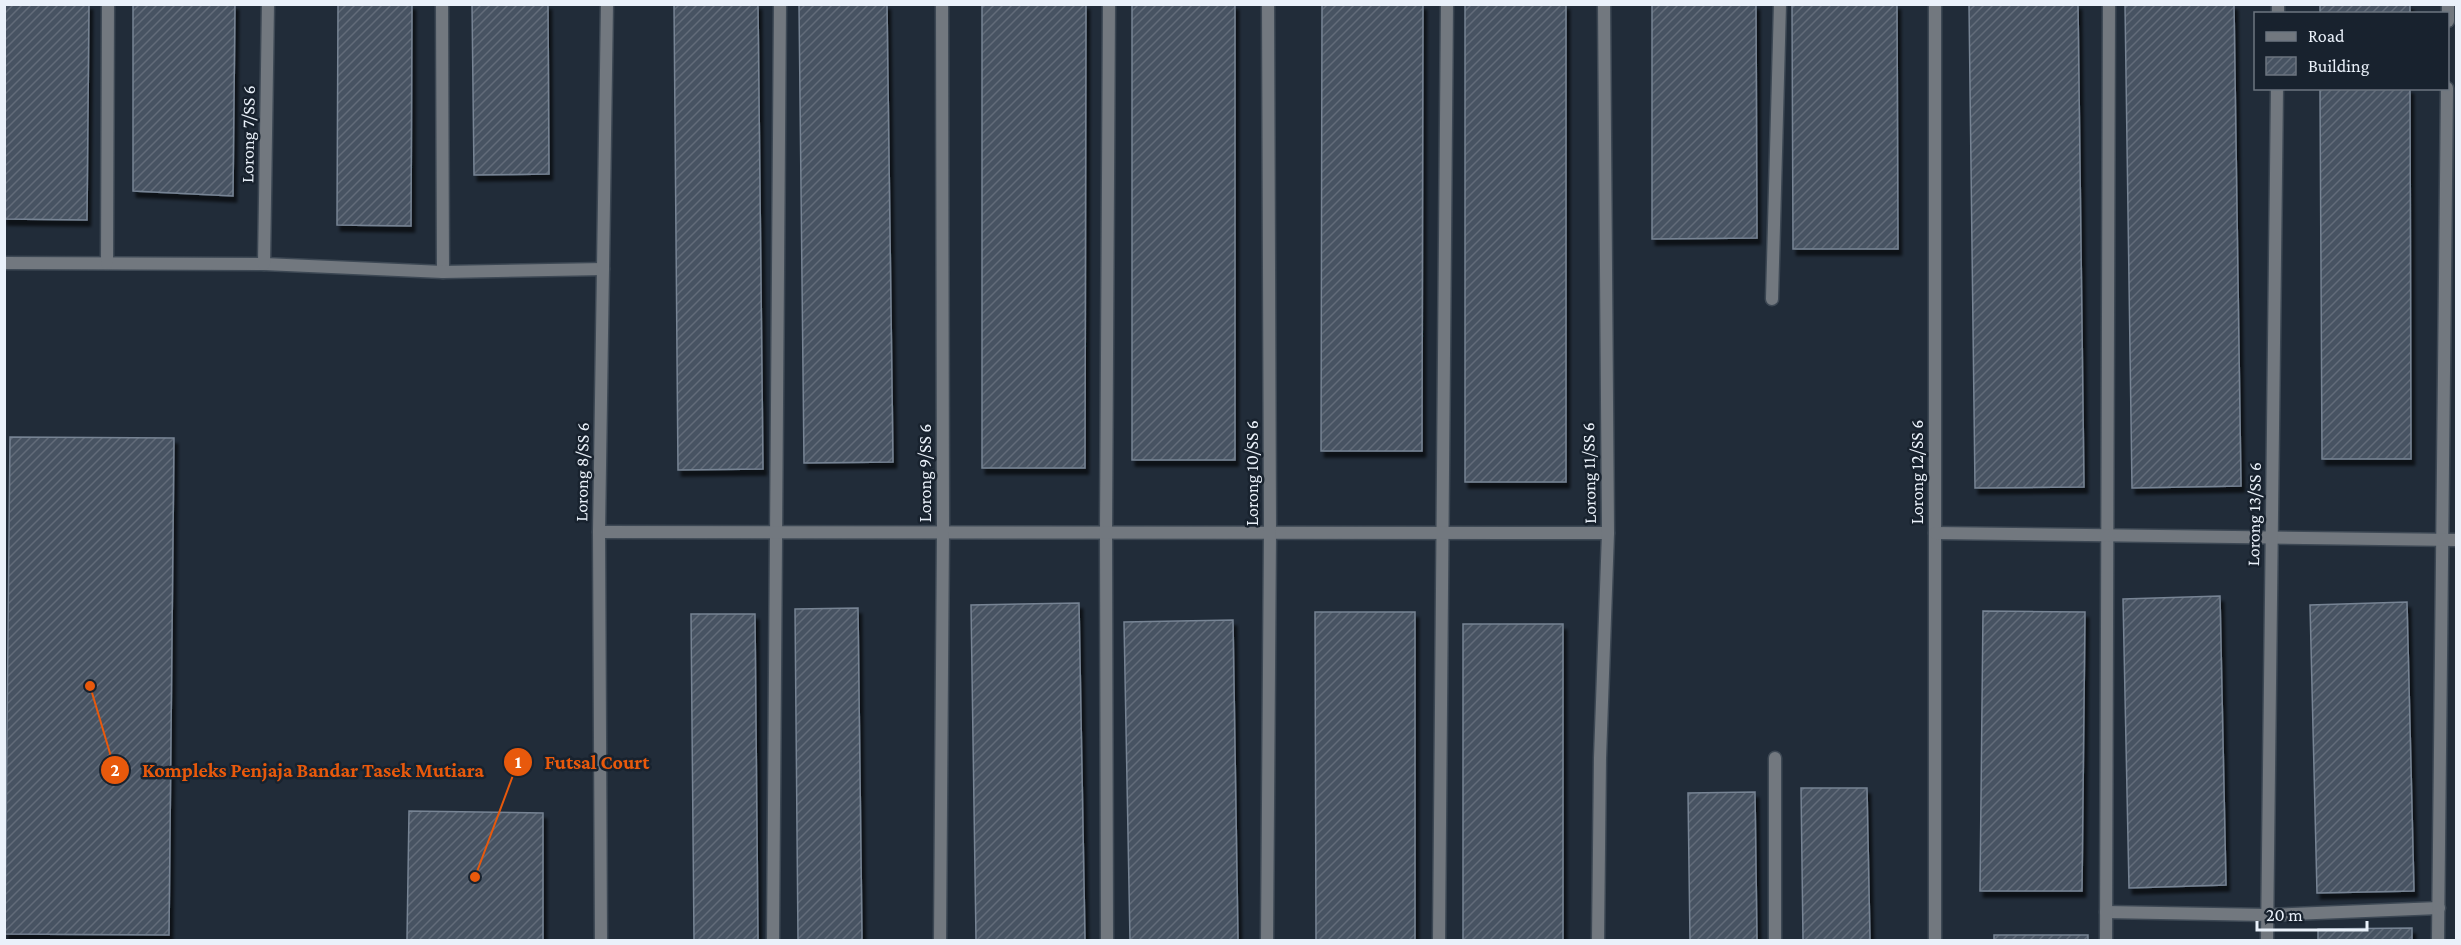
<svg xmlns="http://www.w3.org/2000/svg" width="2461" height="945" font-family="'Crimson Pro',serif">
<defs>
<pattern id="building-hatch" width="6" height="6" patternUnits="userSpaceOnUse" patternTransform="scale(1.5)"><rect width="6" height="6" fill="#475362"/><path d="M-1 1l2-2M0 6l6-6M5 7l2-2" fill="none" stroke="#626c79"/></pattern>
<filter id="shadow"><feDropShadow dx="3.5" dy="6" stdDeviation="1.5" flood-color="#0009"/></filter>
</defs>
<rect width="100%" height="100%" fill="#212c39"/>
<g fill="url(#building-hatch)" stroke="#778494" stroke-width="1.5" filter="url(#shadow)">
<path d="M4,4H89L87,220L4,219Z"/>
<path d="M133,4H235L233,196L133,191Z"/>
<path d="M338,4H412L411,226L337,225Z"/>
<path d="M472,4H548L549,174L474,175Z"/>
<path d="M674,4H758L763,469L678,470Z"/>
<path d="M799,4H887L893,462L804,463Z"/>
<path d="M982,4H1086L1085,468H982Z"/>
<rect x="1132" y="4" width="103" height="456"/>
<path d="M1322,4H1423L1422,451H1321Z"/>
<rect x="1465" y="4" width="101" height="478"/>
<path d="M1652,4H1756L1757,238L1652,239Z"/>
<path d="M1792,4H1897L1898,249H1793Z"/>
<path d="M2078,4L2084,487L1975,488L1969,5Z"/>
<path d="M2234,4L2241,486L2132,488L2125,5Z"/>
<rect x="2320" y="4" width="90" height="10"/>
<path d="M2320,88H2410L2411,459H2322Z"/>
<path d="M10,437L174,438L169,935L5,934Z"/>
<path d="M2220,596L2226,885L2129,888L2123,599Z"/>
<path d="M2407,602L2414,891L2317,893L2310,605Z"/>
<path d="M1079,603L1085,940H976L971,605Z"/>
<path d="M858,608L862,940H798L795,609Z"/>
<path d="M1983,611L2085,612L2082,891H1980Z"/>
<path d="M1315,612H1415V940H1316Z"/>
<path d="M691,614H755L758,940H694Z"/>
<path d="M1233,620L1238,940H1130L1124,622Z"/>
<rect x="1463" y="624" width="100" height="316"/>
<path d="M1801,788H1867L1870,940H1803Z"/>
<path d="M1755,792L1757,940H1690L1688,793Z"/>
<path d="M409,811L543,813V940H407Z"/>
<path d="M2412,928V940H2318V929Z"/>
<rect x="1994" y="935" width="94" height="5"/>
</g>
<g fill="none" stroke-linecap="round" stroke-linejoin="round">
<defs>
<g id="lane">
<path d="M442,4L443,272"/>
<path d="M2448,21V4"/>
<path d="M4,263L264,264L443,272L603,269"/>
<path d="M107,263L108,4"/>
<path d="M1772,299L1780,4"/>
<path d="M2106,912L2267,915L2439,908"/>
<path d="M773,940L780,4"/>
<path d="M1107,940L1106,532L1109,4"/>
<path d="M1439,940L1447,4"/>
<path d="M1775,940V758"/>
<path d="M2106,940L2109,4"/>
<path d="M2438,940L2447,88"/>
</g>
<g id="street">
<path d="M1935,4V940"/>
<path d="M2278,14V4"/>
<path d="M264,264L268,4"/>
<path d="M599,532L1608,533"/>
<path d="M1935,533L2456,540"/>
<path d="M601,940L599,532L607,4"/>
<path d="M940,940L943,532L942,4"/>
<path d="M1267,940L1270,532L1268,4"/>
<path d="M1598,940L1600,758L1608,533L1604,4"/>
<path d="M2267,940L2277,88"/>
</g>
</defs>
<use href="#lane" stroke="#3d4854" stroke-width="15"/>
<use href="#street" stroke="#3d4854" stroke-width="15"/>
<use href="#lane" stroke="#72787f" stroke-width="12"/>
<use href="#street" stroke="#72787f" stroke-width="12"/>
</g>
<g text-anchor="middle" stroke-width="5" stroke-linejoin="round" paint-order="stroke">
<g font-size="18" fill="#eaf1fa" stroke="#18222e">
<text transform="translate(248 134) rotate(-89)" y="6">Lorong 7/SS 6</text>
<text transform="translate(582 472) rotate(-89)" y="6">Lorong 8/SS 6</text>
<text transform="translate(1917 472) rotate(-90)" y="6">Lorong 12/SS 6</text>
<text transform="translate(925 473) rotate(-90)" y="6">Lorong 9/SS 6</text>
<text transform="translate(1252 473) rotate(-90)" y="6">Lorong 10/SS 6</text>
<text transform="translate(1589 473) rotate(-91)" y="6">Lorong 11/SS 6</text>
<text transform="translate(2254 514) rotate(-89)" y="6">Lorong 13/SS 6</text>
</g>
</g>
<path fill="none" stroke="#e8590c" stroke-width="2" d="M475 877L518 762M90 686L115 770"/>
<g fill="#e8590c" stroke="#18222e" stroke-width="2">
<circle cx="475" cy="877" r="6"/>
<circle cx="90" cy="686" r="6"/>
<circle cx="518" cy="762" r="15"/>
<circle cx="115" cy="770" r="15"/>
</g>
<g font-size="18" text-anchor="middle" font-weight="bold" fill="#fff">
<text x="518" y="768">1</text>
<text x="115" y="776">2</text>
</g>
<g font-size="20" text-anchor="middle" font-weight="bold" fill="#e8590c" stroke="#18222e" stroke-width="5" stroke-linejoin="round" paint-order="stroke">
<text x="597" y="769">Futsal Court</text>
<text x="313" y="777">Kompleks Penjaja Bandar Tasek Mutiara</text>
</g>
<rect width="2461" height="945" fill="none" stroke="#eaf1fa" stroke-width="12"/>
<rect x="2254" y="12" width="195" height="78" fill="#18222e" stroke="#6c7580" stroke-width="1.5"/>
<rect x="2266" y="32" width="30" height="9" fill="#72787f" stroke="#6c7580" stroke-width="1.5"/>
<text x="2308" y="42" font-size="18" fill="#eaf1fa">Road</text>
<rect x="2266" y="57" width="30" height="18" fill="url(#building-hatch)" stroke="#6c7580" stroke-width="1.5"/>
<text x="2308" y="72" font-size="18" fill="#eaf1fa">Building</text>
<path d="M2257 921v9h110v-9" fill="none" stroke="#eaf1fa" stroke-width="3"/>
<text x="2266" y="921" font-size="18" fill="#eaf1fa" stroke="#18222e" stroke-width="4.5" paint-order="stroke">20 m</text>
</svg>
